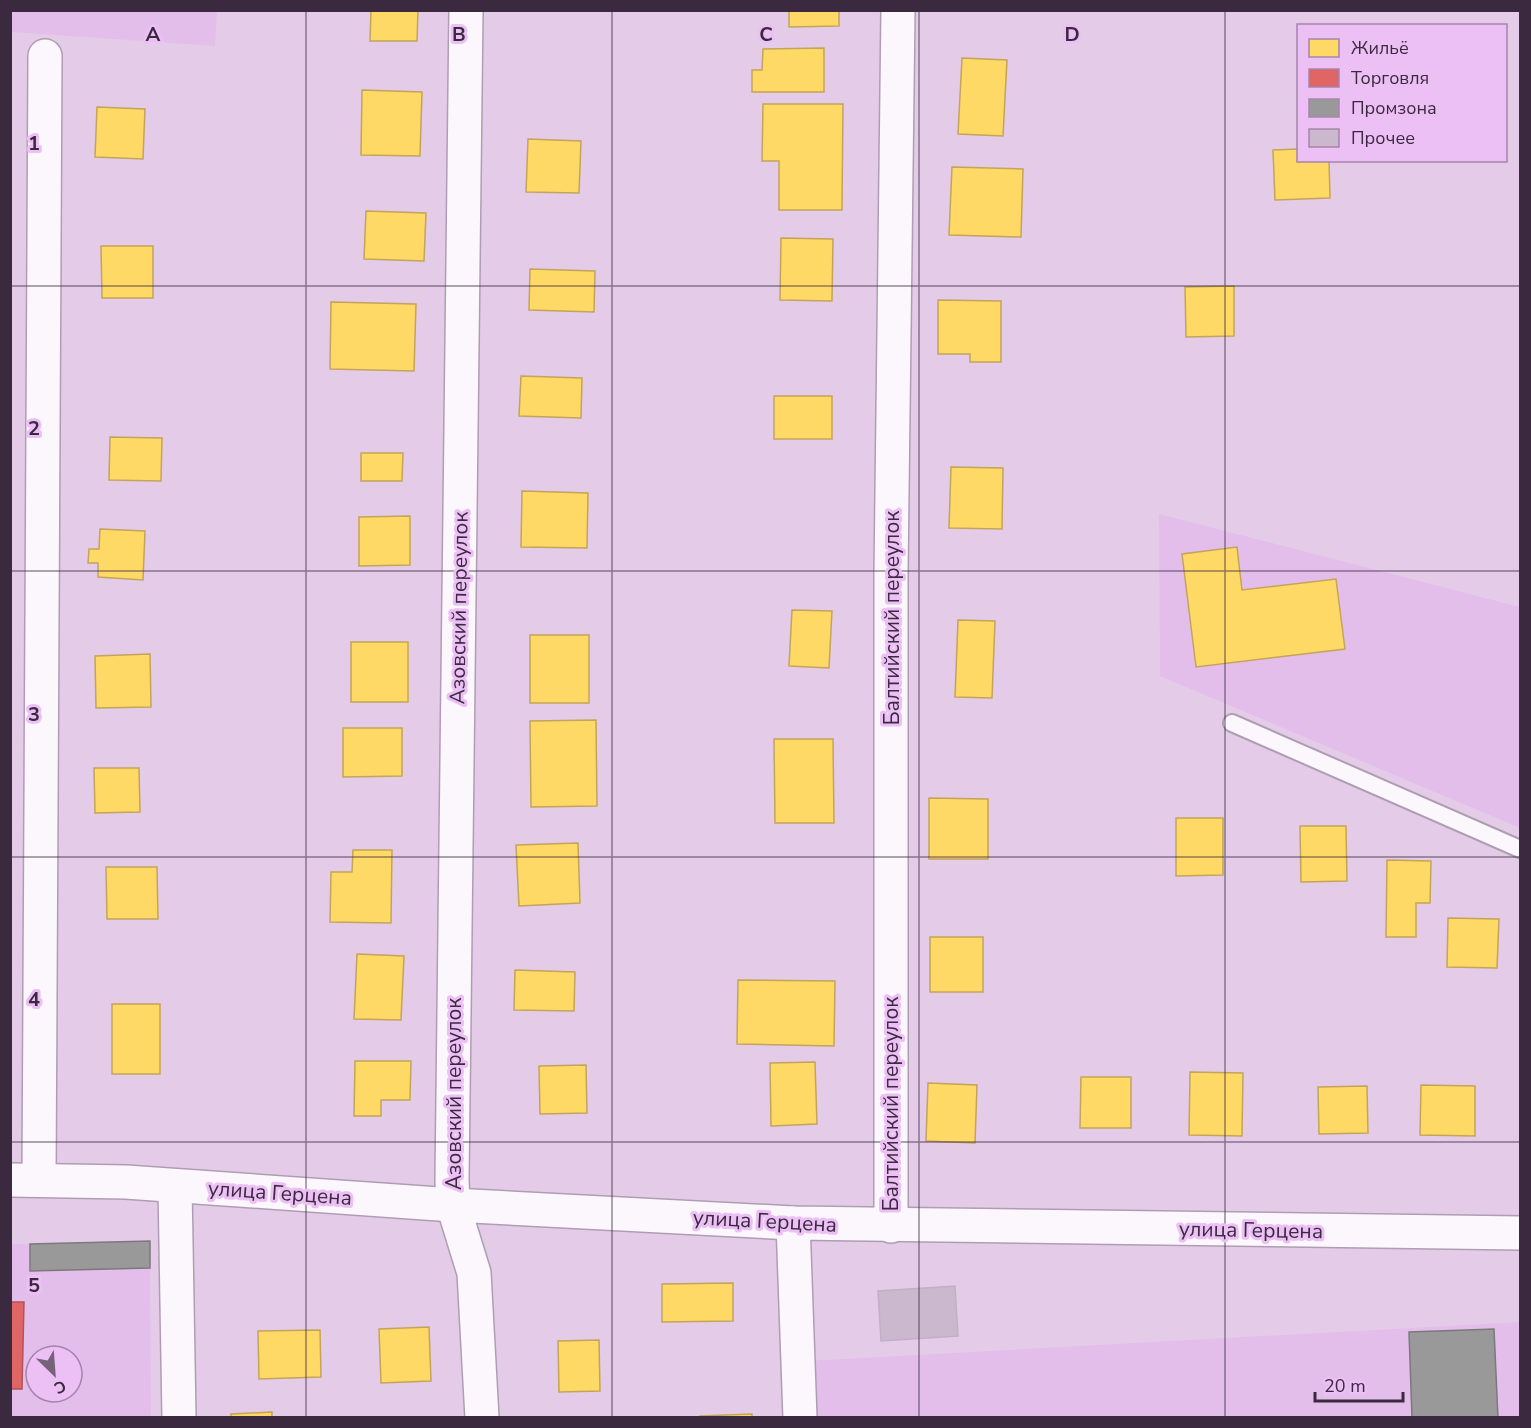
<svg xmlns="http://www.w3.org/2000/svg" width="1531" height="1428" font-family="'Nunito Sans',sans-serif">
<rect width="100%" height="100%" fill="#e4cce9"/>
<g fill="#e3beeb" fill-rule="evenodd">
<path d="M191,10L217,12L215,46L11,32V11Z"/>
<path d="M1159,514L1520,607V828L1160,676Z"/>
<path d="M11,1244H30L31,1271L150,1268L151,1417L11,1418ZM36,1356H72V1392H36Z"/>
<path d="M1520,1322V1417H811L806,1361Z"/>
</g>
<g fill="#ffd966" stroke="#c4a45a" stroke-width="1.5">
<path d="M371,10H418L417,41H370Z"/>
<path d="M789,10H839V26L789,27Z"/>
<path d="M824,48V92H752V70H762L763,49Z"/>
<path d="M962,58L1007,60L1003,136L958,134Z"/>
<path d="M362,90L422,92L420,156L361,155Z"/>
<path d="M763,104H843L842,210H779V161H762Z"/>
<path d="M97,107L145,109L143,159L95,157Z"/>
<path d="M528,139L581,141L579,193L526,192Z"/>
<path d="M1298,149V160H1329L1330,198L1275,200L1273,150Z"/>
<path d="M952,167L1023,169L1021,237L949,235Z"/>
<path d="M366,211L426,213L424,261L364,259Z"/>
<path d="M781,238L833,239L832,301L780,300Z"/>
<path d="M101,246H153V298H102Z"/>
<path d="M530,269L595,271L594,312L529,310Z"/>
<path d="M1234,286V336L1186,337L1185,287Z"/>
<path d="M938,300L1001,301V362H970V354H938Z"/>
<path d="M331,302L416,304L414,371L330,369Z"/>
<path d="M521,376L582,378L581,418L519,416Z"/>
<rect x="774" y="396" width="58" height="43"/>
<path d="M110,437L162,438L161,481L109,480Z"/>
<path d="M361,453H403L402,481H361Z"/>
<path d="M951,467L1003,468L1002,529L949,528Z"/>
<path d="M522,491L588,493L587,548L521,547Z"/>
<path d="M410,516V565L359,566V517Z"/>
<path d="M100,529L145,531L143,580L98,577V563H88L89,549H99Z"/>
<path d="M1237,547L1242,590L1336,579L1345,649L1196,667L1182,554Z"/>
<path d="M792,610L832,611L829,668L789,666Z"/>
<path d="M958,620L995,621L992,698L955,697Z"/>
<rect x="530" y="635" width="59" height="68"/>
<rect x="351" y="642" width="57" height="60"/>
<path d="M150,654L151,707L96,708L95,656Z"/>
<path d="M596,720L597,806L531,807L530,721Z"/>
<path d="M343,728H402V776L343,777Z"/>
<path d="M774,739H833L834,823H775Z"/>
<path d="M94,768H139L140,812L95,813Z"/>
<path d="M929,798L988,799V859H929Z"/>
<path d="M1176,818H1223V875L1176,876Z"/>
<path d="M1300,826H1346L1347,881L1301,882Z"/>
<path d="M578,843L580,903L519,906L516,845Z"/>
<path d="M353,850H392L391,923L330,922L331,872H352Z"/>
<path d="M1387,860L1431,861L1430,903H1416V937H1386Z"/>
<path d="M106,867H157L158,919H107Z"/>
<path d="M1448,918L1499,919L1497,968L1447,967Z"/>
<rect x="930" y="937" width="53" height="55"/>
<path d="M357,954L404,956L401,1020L354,1019Z"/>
<path d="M515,970L575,972L574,1011L514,1010Z"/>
<path d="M738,980L835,981L834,1046L737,1044Z"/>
<rect x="112" y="1004" width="48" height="70"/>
<path d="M355,1061H411L410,1100H381V1116H354Z"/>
<path d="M815,1062L817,1124L771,1126L770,1063Z"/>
<path d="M586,1065L587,1113L540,1114L539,1066Z"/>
<path d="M1190,1072L1243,1073L1242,1136L1189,1135Z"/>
<path d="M1081,1077H1131V1128H1080Z"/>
<path d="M928,1083L977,1085L975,1143L926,1141Z"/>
<path d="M1421,1085L1475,1086V1136L1420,1135Z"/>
<path d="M1367,1086L1368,1133L1319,1134L1318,1087Z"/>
<path d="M733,1283V1321L662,1322V1284Z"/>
<path d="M429,1327L431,1381L381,1383L379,1329Z"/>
<path d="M320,1330L321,1377L259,1379L258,1331Z"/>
<path d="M599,1340L600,1391L559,1392L558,1341Z"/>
<path d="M272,1412V1418H231V1414Z"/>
<path d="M752,1414V1418H700V1416Z"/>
</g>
<path fill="#e06666" stroke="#ae545a" stroke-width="1.5" d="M10,1302H24L22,1389H10Z"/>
<g fill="#999" stroke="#7d787e" stroke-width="1.5">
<path d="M150,1241V1268L30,1271V1244Z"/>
<path d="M1494,1329L1498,1418H1412L1409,1332Z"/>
</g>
<path fill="#cbb8cf" stroke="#c2afc6" stroke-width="1.5" d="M955,1286L958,1336L881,1341L878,1291Z"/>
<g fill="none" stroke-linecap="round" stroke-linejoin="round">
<defs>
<path id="service" d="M1232,723L1520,849"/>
<g id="minor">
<path d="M466,10L452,1180L453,1205L474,1273L482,1418"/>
<path d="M10,1180L126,1182L453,1205L793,1223L1520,1233"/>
<path d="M39,1180L45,56"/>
<path d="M175,1186L179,1418"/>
<path d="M793,1223L800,1418"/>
<path d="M891,1226V573L898,10"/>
</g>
</defs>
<use href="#service" stroke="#af9db3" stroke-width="20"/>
<use href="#minor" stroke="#af9db3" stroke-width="36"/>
<use href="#service" stroke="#fbf7fc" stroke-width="16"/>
<use href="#minor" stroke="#fbf7fc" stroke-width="33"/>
</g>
<path fill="none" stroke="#3b2a3f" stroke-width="1.5" stroke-opacity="0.55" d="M306,10V1418M612,10V1418M919,10V1418M1225,10V1418M10,286H1520M10,571H1520M10,857H1520M10,1142H1520"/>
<g text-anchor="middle" stroke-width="6" stroke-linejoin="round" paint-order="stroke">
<g font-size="21" fill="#3b2a3f" stroke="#ecc0f5">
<text transform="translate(459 608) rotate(-89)" y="7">Азовский переулок</text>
<text transform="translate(892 618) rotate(-90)" y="7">Балтийский переулок</text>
<text transform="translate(454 1094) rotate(-90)" y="7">Азовский переулок</text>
<text transform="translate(891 1104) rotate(-90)" y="7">Балтийский переулок</text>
<text transform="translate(280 1193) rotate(4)" y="7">улица Герцена</text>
<text transform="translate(765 1221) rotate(3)" y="7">улица Герцена</text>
<text transform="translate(1251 1230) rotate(1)" y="7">улица Герцена</text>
</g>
</g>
<g font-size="20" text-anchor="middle" font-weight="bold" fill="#3b2a3f" stroke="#ecc0f5" stroke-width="6" stroke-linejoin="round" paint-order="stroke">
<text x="153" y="41">A</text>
<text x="459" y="41">B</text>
<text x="766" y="41">C</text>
<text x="1072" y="41">D</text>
<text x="34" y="150">1</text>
<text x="34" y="435">2</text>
<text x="34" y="721">3</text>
<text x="34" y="1006">4</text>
<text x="34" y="1292">5</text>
</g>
<rect width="1531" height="1428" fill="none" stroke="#3b2a3f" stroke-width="24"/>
<rect x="1297" y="24" width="210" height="138" fill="#ecc0f5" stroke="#a584ac" stroke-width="1.5"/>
<rect x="1309" y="39" width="30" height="18" fill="#ffd966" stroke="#a584ac" stroke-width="1.5"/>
<text x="1351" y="54" font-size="18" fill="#3b2a3f">Жильё</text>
<rect x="1309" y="69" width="30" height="18" fill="#e06666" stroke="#a584ac" stroke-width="1.5"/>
<text x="1351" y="84" font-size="18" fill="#3b2a3f">Торговля</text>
<rect x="1309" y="99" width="30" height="18" fill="#999999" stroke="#a584ac" stroke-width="1.5"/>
<text x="1351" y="114" font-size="18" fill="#3b2a3f">Промзона</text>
<rect x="1309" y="129" width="30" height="18" fill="#cbb8cf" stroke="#a584ac" stroke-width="1.5"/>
<text x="1351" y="144" font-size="18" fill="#3b2a3f">Прочее</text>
<g transform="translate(54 1374) rotate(155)"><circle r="28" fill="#ecc0f5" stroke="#a584ac" stroke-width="1.5"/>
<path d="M0-4.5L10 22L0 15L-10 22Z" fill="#76637a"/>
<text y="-9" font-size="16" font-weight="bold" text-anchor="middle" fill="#3b2a3f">С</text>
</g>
<path d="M1315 1392v9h88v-9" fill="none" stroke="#3b2a3f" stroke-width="3"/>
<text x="1324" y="1392" font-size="18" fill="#3b2a3f" stroke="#ecc0f5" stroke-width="4.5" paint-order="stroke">20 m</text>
</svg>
